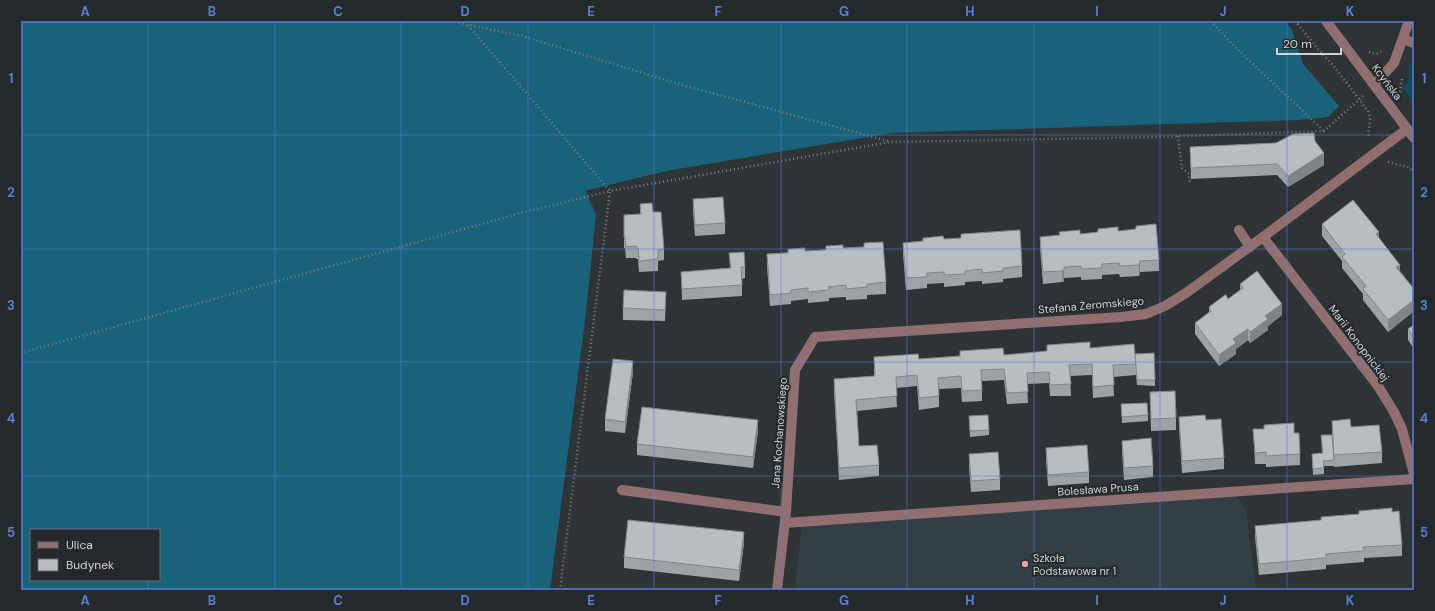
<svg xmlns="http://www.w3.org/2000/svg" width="1435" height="611" font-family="'DM Sans',sans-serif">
<rect width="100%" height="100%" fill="#2e3436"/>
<path fill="#333f44" d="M1233,492L1246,510L1256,590H795L802,522Z"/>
<path fill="#0b4b5e" d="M1414,62V103L1404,89L1410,75L1408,66Z"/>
<path fill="#18637a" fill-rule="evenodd" d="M21,21H1285L1292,30L1303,64L1339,106L1328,117L1298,120L892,133L666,171L585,191L596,214L585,321L550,590H21ZM31,530H159V580H31Z"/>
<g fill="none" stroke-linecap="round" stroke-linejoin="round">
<g stroke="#797e7f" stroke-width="2.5" stroke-dasharray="1 3" stroke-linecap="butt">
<path d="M451,21L522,36L679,84L888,141"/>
<path d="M1211,21L1236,48L1324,131"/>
<path d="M1295,21L1317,48L1333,65L1368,111C1373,122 1367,128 1369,138"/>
<path d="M1298,24L1302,21"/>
<path d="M1369,52L1376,54L1381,52"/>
<path d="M1400,92L1402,79"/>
<path d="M1178,136L1182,168L1189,174L1190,184"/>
<path d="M1388,162L1408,167L1414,172"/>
<path d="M21,353L521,213L610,191L467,24"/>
<path d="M560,590L610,191L890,142L1159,137L1324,131L1363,96"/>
</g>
<g stroke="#916f70" stroke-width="10">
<path d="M1326,21L1414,138"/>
<path d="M1403,39L1414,43"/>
<path d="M1374,85L1394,63L1409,21"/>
<path d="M1239,230L1250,247"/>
<path d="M1263,237L1378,386L1394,412L1402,429L1414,474"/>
<path d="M622,490L786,512"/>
<path d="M785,523L1414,479"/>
<path d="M777,590L786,512L795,370L815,337L1121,317L1146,314L1165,306L1186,293L1263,237L1407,129"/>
</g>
</g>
<g fill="#9da3a5">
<path d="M1315,141L1324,165L1288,187L1277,175L1191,179L1190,147Z"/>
<path d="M693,199L725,223V234L695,236L693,211Z"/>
<path d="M640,204L653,212L664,249V260L658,261V271L639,272L638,259H636V258H626L625,248H624V215L640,214Z"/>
<path d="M1322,224L1379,238L1400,271L1414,289V311L1388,332L1363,300V294L1342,268V261L1322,236Z"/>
<path d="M1118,231L1159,260V271L1140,272L1139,276L1120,277L1119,274L1102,275V279L1081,280V277L1064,278V282H1062L1043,284L1040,248V237Z"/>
<path d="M944,239L1022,266V277L1003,279V282L982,284V281L965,282V285L944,287V283L927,284V288L906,290L903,254V243Z"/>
<path d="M843,248L886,282V294L867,295V299L846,300V297L829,298V301L808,303V299L791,301V304L770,306L767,266V254Z"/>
<path d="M729,253L745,267V278L742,279V296L682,300L681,272L730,268Z"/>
<path d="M1240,284L1282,315L1268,326V330L1250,343L1248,340L1236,349V354L1219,366L1195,334V323L1209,312V307L1228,299L1240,290Z"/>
<path d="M666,292L665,321L623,320V308Z"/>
<path d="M1414,325V349L1408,340V329Z"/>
<path d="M1090,348L1135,354L1155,380V386L1137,385L1136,373V375L1113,377L1114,396L1093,398L1092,375L1070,376L1071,396H1050L1049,383L1027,384L1028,403L1007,404L1004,380L982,381V401L962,402L961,388L939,389V407L919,410L917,386L896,388L897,407L857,411L859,446L879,465V476L839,480L834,390V379L874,376V357L919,359L1004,355Z"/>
<path d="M633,372L625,433L605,431V419Z"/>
<path d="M1150,392L1176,418V430L1151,431Z"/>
<path d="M1121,404L1148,415V421L1122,423Z"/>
<path d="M1179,417L1206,420L1224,458V469L1182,473L1179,428Z"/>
<path d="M1332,421L1351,427L1382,452V463L1334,467V466H1324V474L1313,475L1312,454L1322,453L1321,435H1332Z"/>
<path d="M969,422L989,430V435L970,437Z"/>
<path d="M1253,429L1294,433L1300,454V465L1266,467V464H1255Z"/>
<path d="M758,431L753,468L637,455V444Z"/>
<path d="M1122,441L1153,466V477L1124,480L1122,452Z"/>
<path d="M1046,448L1089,472V483L1048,486L1046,459Z"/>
<path d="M969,454L1000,479V490L971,492L969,466Z"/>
<path d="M1392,512L1402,545V556L1364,558V562L1326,565V569L1259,575L1255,537V526L1321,520Z"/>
<path d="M744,543L739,581L624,568V557Z"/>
</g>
<g fill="#808486">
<path d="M1324,153V165L1288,187V176Z"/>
<path d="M1379,232V243L1376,234Z"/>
<path d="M1140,261V272L1139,276V265Z"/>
<path d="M1400,265V276L1396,267Z"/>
<path d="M1064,270V282H1062V271Z"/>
<path d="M1414,300V311L1388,332V320Z"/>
<path d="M1282,304V315L1268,326V330L1250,343V332L1265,316Z"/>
<path d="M1248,329V340L1236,349V354L1219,366V355L1233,339Z"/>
<path d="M633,361V372L625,433V422Z"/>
<path d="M758,420V431L753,468V457Z"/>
<path d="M744,532V543L739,581V570Z"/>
</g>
<g fill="#b7bdc0" stroke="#808486">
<path d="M1314,133L1315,141L1324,153L1288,176L1277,164L1191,168L1190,147L1276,143L1293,134Z"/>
<path d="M723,197L725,223L695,225L693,199Z"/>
<path d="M1353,200L1379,232L1376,234L1400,265L1396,267L1414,289V300L1388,320L1363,289L1366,286L1342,257L1345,254L1322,224Z"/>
<path d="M652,203L653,212H661L664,249L658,250V259L639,261L638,248H636V246L626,247L625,237H624V215L641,214L640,204Z"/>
<path d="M1156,224L1159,260L1140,261L1139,265L1120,266L1119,263L1102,264V268L1081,269V266L1064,267V270L1062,271L1043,272L1040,237L1060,235L1059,232L1080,230V234L1098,232V229L1118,227V231L1136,229V226Z"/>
<path d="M1020,230L1022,266L1003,268V271L982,273V269L965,271V274L944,275V272L927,273V277L906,278L903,243L923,241V238H924L943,236L944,239L961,238V234H962Z"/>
<path d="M883,242L886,282L867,284V287L846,289V285L828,287L829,290L808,292V288L791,290V293L770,295L767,254L788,253V249H790L805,248V251L826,250V246H828L843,245V248L864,247V243Z"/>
<path d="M744,252L745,267H741L742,285L682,289L681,272L731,268L729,253Z"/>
<path d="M1257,271L1282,304L1265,316L1268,319L1250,332L1248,329L1233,339L1236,343L1219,355L1195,323L1211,311L1209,307L1225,295H1226L1228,299L1243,288L1240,284Z"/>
<path d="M624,290L666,292L665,310L623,308Z"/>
<path d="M1414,325V337L1408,329Z"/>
<path d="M1090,342V348L1134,344L1136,364L1113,365L1114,385L1093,387L1092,364L1069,365L1071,384L1050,385L1049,372L1027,373L1028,392L1007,393L1004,369L981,370L982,390L962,391L961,376L938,378L939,396L919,398L917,375L896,377L897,396L856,400L859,446L877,445L879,465L839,468L834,379L875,376L874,357L918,354L919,359L960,356V351L1003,348L1004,355L1047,351V345Z"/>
<path d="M1154,353L1155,380H1137L1135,354Z"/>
<path d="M613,359L633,361L625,422L605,419Z"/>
<path d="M1175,391L1176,418L1151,419L1150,392Z"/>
<path d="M1147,403L1148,415L1122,417L1121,404Z"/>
<path d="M642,407L758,420L753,457L637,444Z"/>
<path d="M988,415L989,430L970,431L969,416Z"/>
<path d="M1205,415L1206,420L1221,419L1224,458L1182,461L1179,417Z"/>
<path d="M1350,419L1351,427L1379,425L1382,452L1334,455L1332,421Z"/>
<path d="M1294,423V433H1299L1300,454L1266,456V452L1255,453L1253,429H1264V425Z"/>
<path d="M1321,435H1332L1334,460L1323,461L1324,468L1313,469L1312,454L1323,453Z"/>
<path d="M1151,438L1153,466L1124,468L1122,441Z"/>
<path d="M1087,445L1089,472L1048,475L1046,448Z"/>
<path d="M998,452L1000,479L971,481L969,454Z"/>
<path d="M1392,508V512L1399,511L1402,545L1363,547L1364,551L1326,554V558L1259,564L1255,526L1321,520V517L1359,514V511Z"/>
<path d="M628,520L744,532L739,570L624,557Z"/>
</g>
<path fill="none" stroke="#5c7dd7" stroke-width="1" stroke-opacity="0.55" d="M148,21V530M275,21V590M401,21V590M528,21V590M654,21V590M781,21V590M907,21V590M1034,21V590M1160,21V590M1287,21V590M21,135H1414M21,249H1414M21,362H1414M21,476H1414M148,580V590"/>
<circle fill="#f49aa1" stroke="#242a2c" stroke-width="1.5" cx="1025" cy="564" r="4"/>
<g text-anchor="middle" stroke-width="4" stroke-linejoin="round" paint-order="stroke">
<g font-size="11" fill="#d0d4d5" stroke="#242a2c">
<text transform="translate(1387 82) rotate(53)" y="4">Kcyńska</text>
<text transform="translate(1091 305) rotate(-5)" y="4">Stefana Żeromskiego</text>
<text transform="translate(1359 343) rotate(53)" y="4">Marii Konopnickiej</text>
<text transform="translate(779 433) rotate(-86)" y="4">Jana Kochanowskiego</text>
<text transform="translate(1098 489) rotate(-4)" y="4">Bolesława Prusa</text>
</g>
<g font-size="11" fill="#d0d4d5" stroke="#242a2c" text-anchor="start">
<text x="1033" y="562">Szkoła<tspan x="1033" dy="13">Podstawowa nr 1</tspan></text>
</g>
</g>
<rect width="1435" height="611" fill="none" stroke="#242a2c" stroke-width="44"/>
<rect x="30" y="529" width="130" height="52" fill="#242a2c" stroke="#696e70"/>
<rect x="38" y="542" width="20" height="6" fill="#916f70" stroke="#696e70"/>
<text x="66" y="549" font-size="12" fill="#d0d4d5">Ulica</text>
<rect x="38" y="559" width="20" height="12" fill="#b7bdc0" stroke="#696e70"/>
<text x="66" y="569" font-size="12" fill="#d0d4d5">Budynek</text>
<path d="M1277 48v6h64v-6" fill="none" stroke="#d0d4d5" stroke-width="2"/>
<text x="1283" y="48" font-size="12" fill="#d0d4d5" stroke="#242a2c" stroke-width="3" paint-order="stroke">20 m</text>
<rect x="22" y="22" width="1391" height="567" fill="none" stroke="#5c7dd7" stroke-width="1.5"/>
<g font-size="13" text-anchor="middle" font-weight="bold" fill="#5c7dd7">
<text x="85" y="16">A</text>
<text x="212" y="16">B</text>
<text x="338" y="16">C</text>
<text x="465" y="16">D</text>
<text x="591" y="16">E</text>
<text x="718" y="16">F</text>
<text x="844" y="16">G</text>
<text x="970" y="16">H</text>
<text x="1097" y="16">I</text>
<text x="1223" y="16">J</text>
<text x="1350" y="16">K</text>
<text x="11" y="83">1</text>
<text x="1424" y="83">1</text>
<text x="11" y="197">2</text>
<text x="1424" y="197">2</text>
<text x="11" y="310">3</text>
<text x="1424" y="310">3</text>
<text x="11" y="423">4</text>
<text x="1424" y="423">4</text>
<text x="11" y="537">5</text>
<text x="1424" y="537">5</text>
<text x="85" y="605">A</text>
<text x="212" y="605">B</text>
<text x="338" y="605">C</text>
<text x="465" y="605">D</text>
<text x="591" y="605">E</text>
<text x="718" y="605">F</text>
<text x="844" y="605">G</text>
<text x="970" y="605">H</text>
<text x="1097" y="605">I</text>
<text x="1223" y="605">J</text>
<text x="1350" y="605">K</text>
</g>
</svg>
